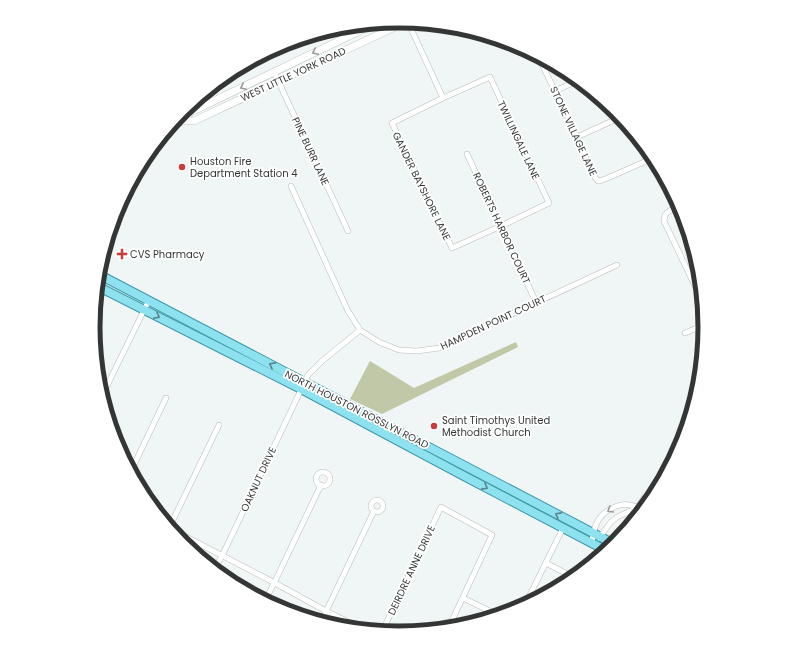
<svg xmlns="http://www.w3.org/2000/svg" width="799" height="655" font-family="Poppins,sans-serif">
<rect width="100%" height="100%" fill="#f0f6f5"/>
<path fill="#c1c8a8" d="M516,342L518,347L382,414L350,399L370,361L414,388Z"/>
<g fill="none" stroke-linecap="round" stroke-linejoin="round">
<defs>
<g id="minor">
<path d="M408,22L443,98"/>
<path d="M538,56L577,137L593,175L598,181L603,180L644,162C650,156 648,152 644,145"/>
<path d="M274,72L348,231"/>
<path d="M490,77L549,203L501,226L452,248L392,123L443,98Z"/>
<path d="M555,91L579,80"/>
<path d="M577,137L621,117"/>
<path d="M467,154L536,302"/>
<path d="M291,186L348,311L360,330L379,342L399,350L417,351L439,348L617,265"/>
<path d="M680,206L669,211L665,215L664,221L704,305"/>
<path d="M685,333L706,324"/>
<path d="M102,396L149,300"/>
<path d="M131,471L166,398"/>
<circle cx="323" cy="479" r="7"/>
<circle cx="377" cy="506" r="6"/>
<path d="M637,508C644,497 648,490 661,485"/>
<path d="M169,528L275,583L326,611L367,631"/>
<path d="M169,528L219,425"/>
<path d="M599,538L611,522L617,517L637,508"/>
<path d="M592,543C593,526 599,512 617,506C620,505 625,504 629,505C634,505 639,509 644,510"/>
<path d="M546,563L575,578"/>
<path d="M214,570L222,556L308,375L322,361L360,330"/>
<path d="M463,598L500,616"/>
<path d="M265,601L277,577L321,485"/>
<path d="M524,607L563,528"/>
<path d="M321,622L374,511"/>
<path d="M382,632L441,507L492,535L448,629"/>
</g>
<g id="secondary">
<path d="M182,121H194L397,26L401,21"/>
<path d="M169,127L182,121L191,112L376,23"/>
</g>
<g id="primary">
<path d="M98,274L616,545"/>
<path d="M97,286L301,389L464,476L607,551"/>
</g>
</defs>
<use href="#minor" stroke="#b6bbba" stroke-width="6"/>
<use href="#secondary" stroke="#b6bbba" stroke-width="8"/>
<use href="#primary" stroke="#3d99a7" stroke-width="10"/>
<use href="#minor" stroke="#fff" stroke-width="5"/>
<use href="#secondary" stroke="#fff" stroke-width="7"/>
<use href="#primary" stroke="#8ee2ef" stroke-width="8"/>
</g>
<defs><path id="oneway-chevron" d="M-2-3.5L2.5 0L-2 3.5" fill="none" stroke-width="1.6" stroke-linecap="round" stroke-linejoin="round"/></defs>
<g stroke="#9a9a9a">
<use href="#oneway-chevron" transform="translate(315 52) rotate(155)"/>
<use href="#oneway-chevron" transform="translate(243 87) rotate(155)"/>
<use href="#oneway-chevron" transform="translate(610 510) rotate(149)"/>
</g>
<g stroke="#5c8389">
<use href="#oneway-chevron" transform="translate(157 316) rotate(26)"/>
<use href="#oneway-chevron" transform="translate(272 365) rotate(-152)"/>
<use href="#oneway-chevron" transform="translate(485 487) rotate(28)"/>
<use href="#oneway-chevron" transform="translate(558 515) rotate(-152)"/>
</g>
<g fill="#cc3d3a" stroke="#fff" stroke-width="1.5">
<circle cx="182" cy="167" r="4"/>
<path d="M120 248h4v4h4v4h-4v4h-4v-4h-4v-4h4z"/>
<circle cx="434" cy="426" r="4"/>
</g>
<g text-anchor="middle" stroke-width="3.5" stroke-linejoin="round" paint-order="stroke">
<g font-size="10" fill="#343635" stroke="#fff">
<text transform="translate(293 74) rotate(-25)" y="4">WEST LITTLE YORK ROAD</text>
<text transform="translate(574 131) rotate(65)" y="4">STONE VILLAGE LANE</text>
<text transform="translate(519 140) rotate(65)" y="4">TWILLINGALE LANE</text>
<text transform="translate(311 151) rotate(65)" y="4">PINE BURR LANE</text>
<text transform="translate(422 186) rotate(64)" y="4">GANDER BAYSHORE LANE</text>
<text transform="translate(502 228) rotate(65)" y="4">ROBERTS HARBOR COURT</text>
<text transform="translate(493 322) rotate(-25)" y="4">HAMPDEN POINT COURT</text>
<text transform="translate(357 409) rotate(27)" y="4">NORTH HOUSTON ROSSLYN ROAD</text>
<text transform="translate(258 479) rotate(-65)" y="4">OAKNUT DRIVE</text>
<text transform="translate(411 570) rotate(-65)" y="4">DEIRDRE ANNE DRIVE</text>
</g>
<g font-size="10" fill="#343635" stroke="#fff" text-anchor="start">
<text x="190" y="165">Houston Fire<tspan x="190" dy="12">Department Station 4</tspan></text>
<text x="130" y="258">CVS Pharmacy</text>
<text x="442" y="424">Saint Timothys United<tspan x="442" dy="12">Methodist Church</tspan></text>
</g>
</g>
<path d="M0 0H799V655H0ZM100 327a299 299 0 1 1 598 0a299 299 0 1 1-598 0Z" fill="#fff" fill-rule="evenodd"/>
<path fill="none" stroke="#343635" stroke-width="5" d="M100 327a299 299 0 1 1 598 0a299 299 0 1 1-598 0Z"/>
</svg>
